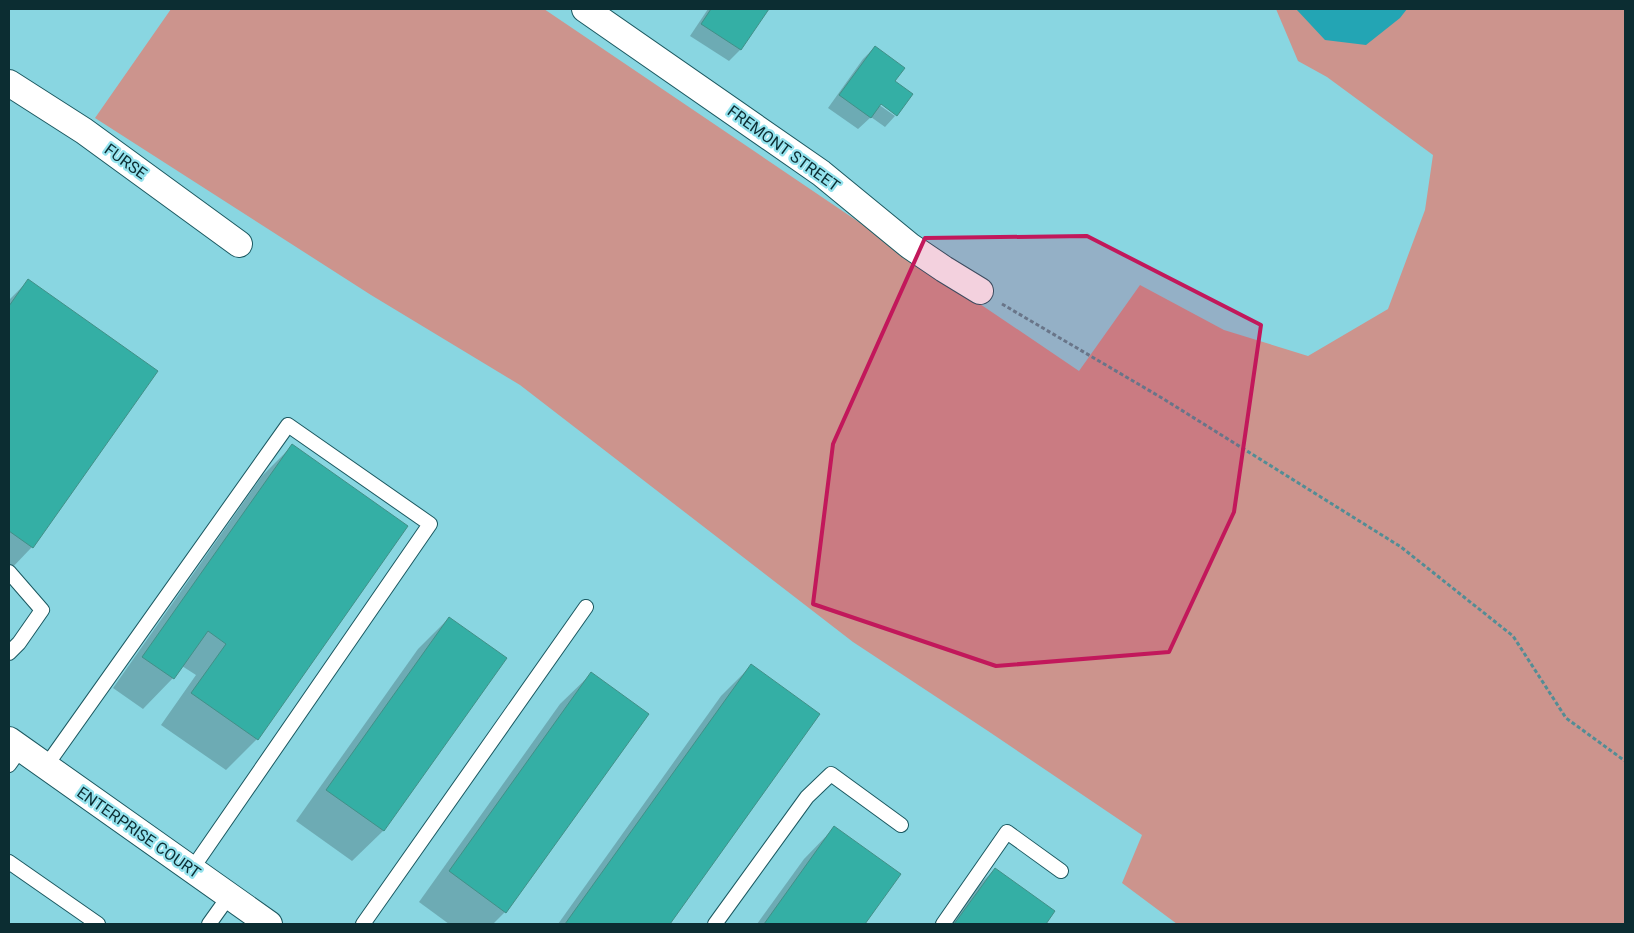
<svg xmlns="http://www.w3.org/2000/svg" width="1634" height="933" font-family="Roboto,sans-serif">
<rect width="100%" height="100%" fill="#89d6e1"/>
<path fill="#cc948d" d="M171,9H544L1079,371L1140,285L1224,330L1308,356L1388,309L1425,210L1433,155L1327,77L1298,61L1276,9H1625V924H1177L1122,883L1142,835L988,731L853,642L520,385L371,295L95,118Z"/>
<path fill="#23a5b4" d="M1296,9H1407L1400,18L1366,45L1325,40Z"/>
<g fill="#0003">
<path d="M708,9H767L740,50L729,61L690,36Z"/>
<path d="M875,47L893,82L875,102L895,116L885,127L871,117L858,129L828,108L863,59Z"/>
<path d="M28,281L32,547L9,571V300Z"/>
<path d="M292,446L407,526L257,739L226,770L161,725L196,675L182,666L173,678L143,709L113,688L262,476Z"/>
<path d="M449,618L506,658L383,831L352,861L296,821L418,649Z"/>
<path d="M751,666L819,714L668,924H558L721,696Z"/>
<path d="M591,674L505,912L493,924H449L419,902L560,704Z"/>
<path d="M834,828L900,874L864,924H757L804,859Z"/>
<path d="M995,869L1053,911L1044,924H947L964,900Z"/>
</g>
<g fill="#34afa5" stroke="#419088">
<path d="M711,9H769L741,50L701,24Z"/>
<path d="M875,46L905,68L895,81L913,94L897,116L881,104L871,118L839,95Z"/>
<path d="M28,279L158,371L33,548L9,531V306Z"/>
<path d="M292,444L408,526L258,740L191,693L226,644L208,631L174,679L142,657Z"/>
<path d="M449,617L507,658L384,831L326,790Z"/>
<path d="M751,664L820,714L670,924H565Z"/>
<path d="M591,672L649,714L506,913L449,871Z"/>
<path d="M834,826L901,874L865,924H764Z"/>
<path d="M995,868L1055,911L1046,924H954Z"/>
</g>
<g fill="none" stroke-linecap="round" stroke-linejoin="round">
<defs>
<g id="lane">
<path d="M9,572L42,610L19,643L9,653"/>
<path d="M9,765L21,748"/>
<path d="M46,766L288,425L430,524L192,869"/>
<path d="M9,862L98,924"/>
<path d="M209,924L229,896"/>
<path d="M363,924L586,607"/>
<path d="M715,924L807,797L831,774L901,825"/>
<path d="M943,924L1007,832L1061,871"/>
</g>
<g id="street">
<path d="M585,9L821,173L910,246L944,269L980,291"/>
<path d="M9,83L84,131L239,244"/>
<path d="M9,740L269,924"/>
</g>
</defs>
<use href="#lane" stroke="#1b5860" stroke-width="16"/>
<use href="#street" stroke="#1b5860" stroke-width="28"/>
<path stroke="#538d95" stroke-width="3" stroke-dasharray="4 2.5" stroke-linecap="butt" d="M1002,304L1162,398L1401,547L1513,636L1566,718L1625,761"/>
<use href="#lane" stroke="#fff" stroke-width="14"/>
<use href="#street" stroke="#fff" stroke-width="26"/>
</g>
<path fill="#c2185b" fill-opacity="0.2" stroke="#c2185b" stroke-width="4" stroke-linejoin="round" d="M1087,236L1261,325L1234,512L1169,652L996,666L813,604L833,444L925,238Z"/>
<g text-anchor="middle" stroke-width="4.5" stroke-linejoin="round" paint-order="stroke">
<g font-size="16" fill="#0c2d32" stroke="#95e3ee">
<text transform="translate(784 148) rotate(36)" y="6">FREMONT STREET</text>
<text transform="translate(126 161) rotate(36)" y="6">FURSE</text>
<text transform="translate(139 832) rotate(35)" y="6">ENTERPRISE COURT</text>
</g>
</g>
<rect width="1634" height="933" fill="none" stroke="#0c2d32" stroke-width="20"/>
</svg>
